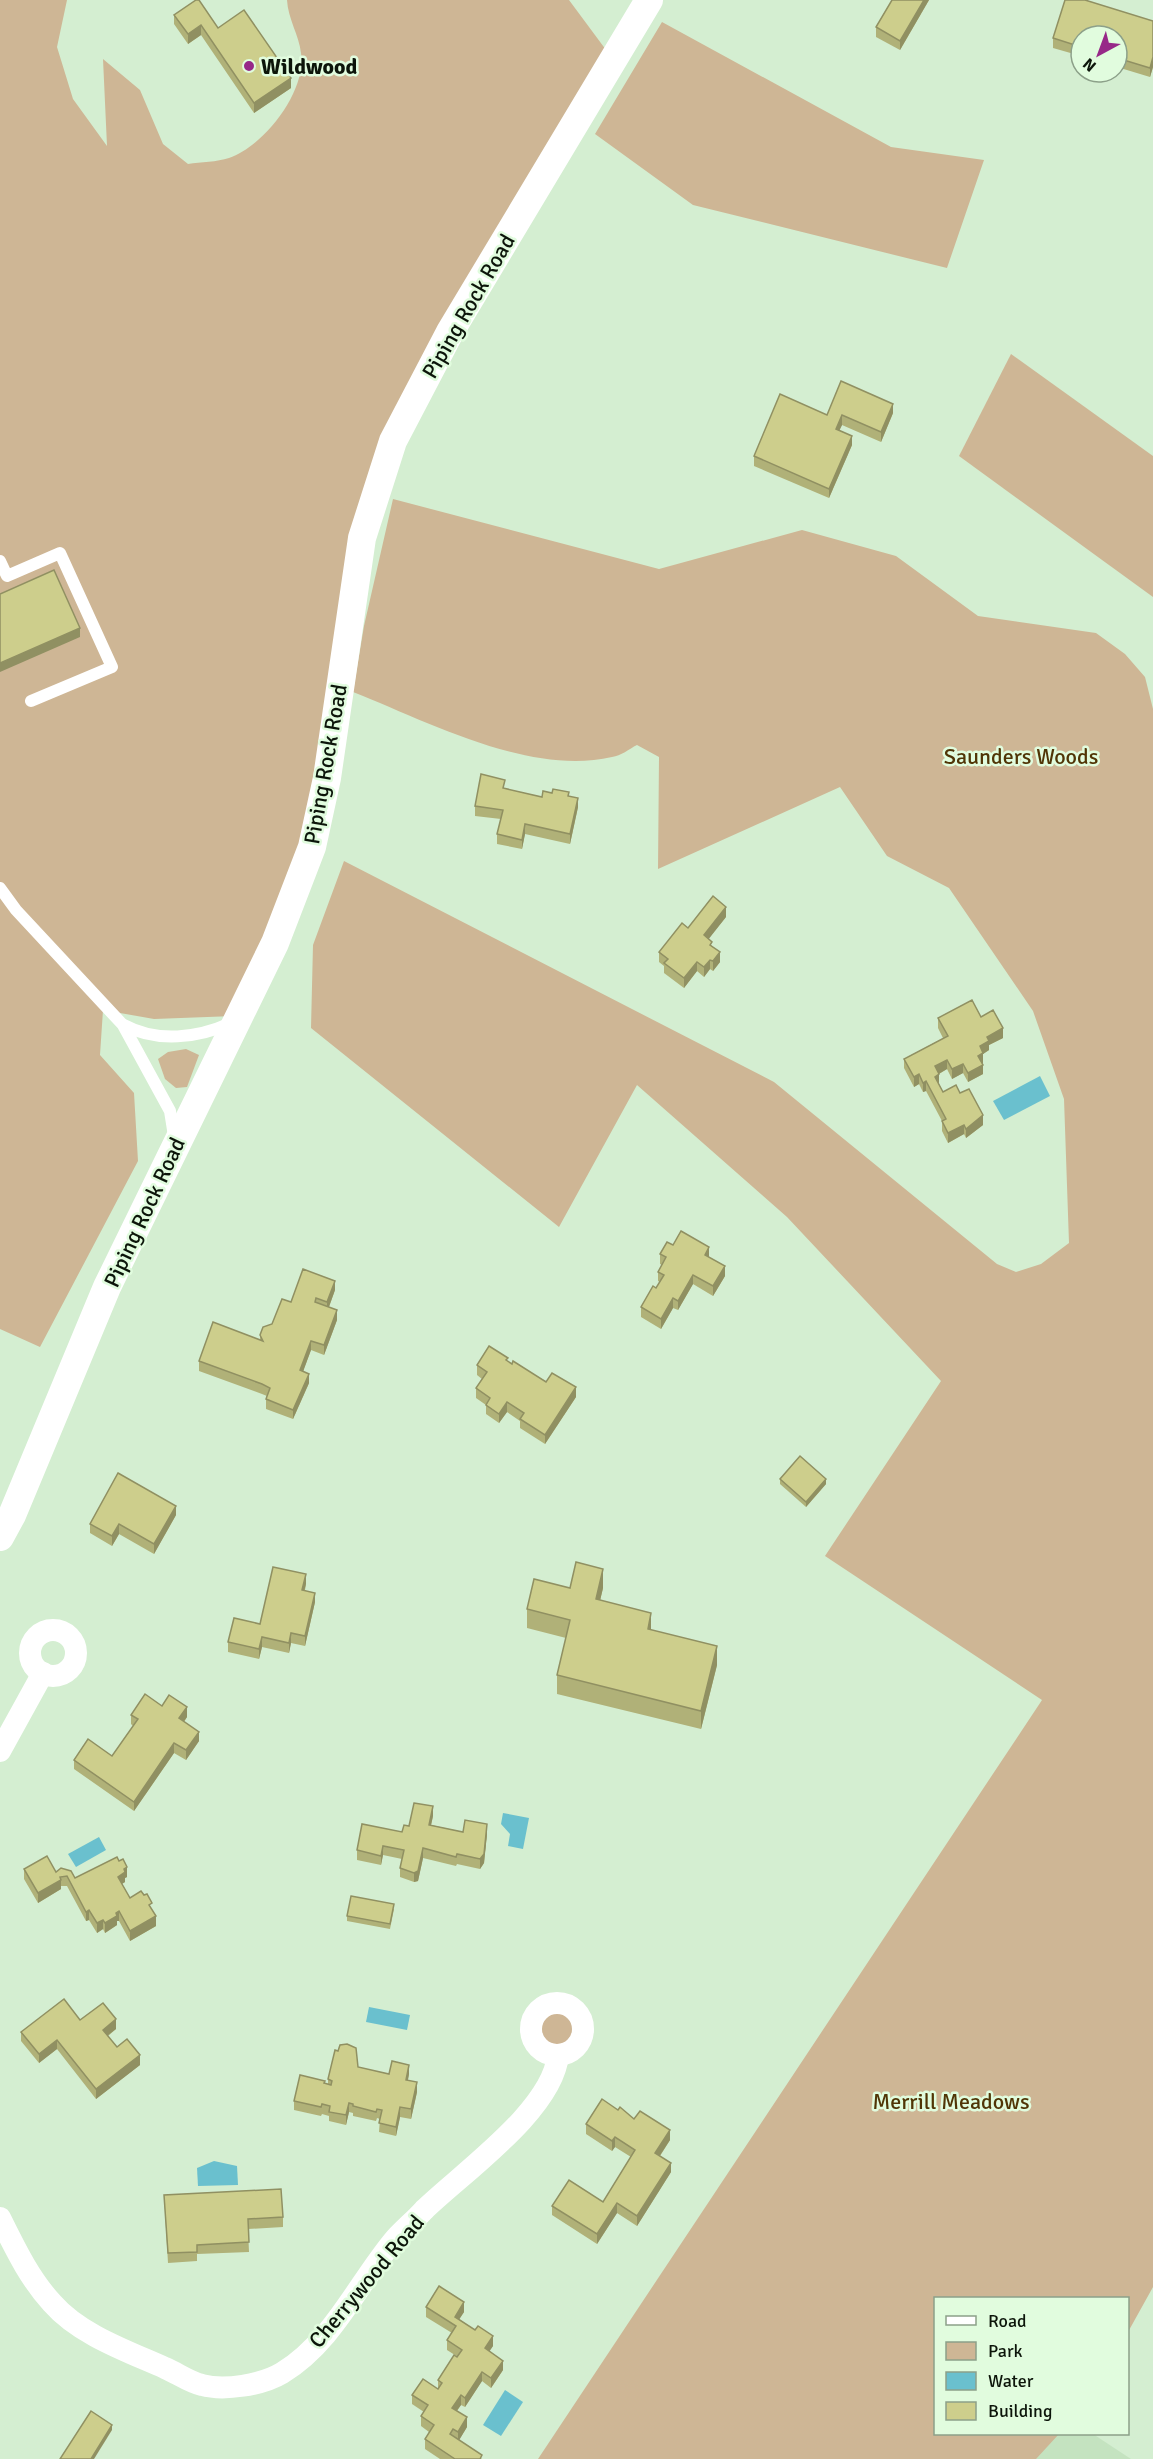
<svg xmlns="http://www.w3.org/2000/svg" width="1153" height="2459" font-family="Signika,sans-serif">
<rect width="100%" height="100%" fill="#d4eed1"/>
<path fill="#c4e3c0" d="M978,2434H1093L1131,2459H959Z"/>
<g fill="#ceb695">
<path d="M0,0H67L57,47L73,99L107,146L103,59L140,90L163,144L188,164C201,162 217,162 229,158C264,146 307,91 301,53C299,35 288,19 287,0H569L612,58L393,441L307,840L234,1016L154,1019L103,1010L100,1055L134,1093L138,1161L40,1347L0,1329Z"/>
<path d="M662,22L891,147L984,160L947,268L693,205L595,134Z"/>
<path d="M1011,354L1153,456V597L959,456Z"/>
<path d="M393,499L659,569L802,530L896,556L978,616L1096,633L1125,654L1145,677L1153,709V2287L1128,2332V2298H936V2434H1059L1036,2459H538L1042,1700L825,1556L941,1381L787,1217L637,1085L559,1227L311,1028L313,945L344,861L774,1082L997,1264L1016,1272L1041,1264L1069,1243L1064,1099L1033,1011L949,888L887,856L840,787L658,869L659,757L637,745C629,749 621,756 612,757C529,776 429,722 353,692L364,626Z"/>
<path d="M186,1049L199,1055L187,1087L176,1088L165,1079L158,1059L168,1052Z"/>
<circle cx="557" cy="2029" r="18"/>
</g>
<g fill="#6ac0ce">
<path d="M1040,1076L1050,1096L1004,1120L993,1101Z"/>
<path d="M503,1813L529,1818L523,1849L508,1846L510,1834L501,1824Z"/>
<path d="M99,1837L106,1850L76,1867L68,1854Z"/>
<path d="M369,2007L410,2015L407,2030L366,2022Z"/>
<path d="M214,2161L237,2166L238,2185L198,2186L197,2168Z"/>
<path d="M505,2390L523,2402L501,2436L483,2425Z"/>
</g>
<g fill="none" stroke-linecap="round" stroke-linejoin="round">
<g stroke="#fff" stroke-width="12">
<path d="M0,561L7,576L60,553L112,667L31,701"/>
<path d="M0,888L16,910L123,1025L170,1111L174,1136"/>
<path d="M124,1025C157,1043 198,1038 231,1023"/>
</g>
<g stroke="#fff" stroke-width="22">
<circle cx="53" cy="1653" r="23"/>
<path d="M0,1751L43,1673"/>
<circle cx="557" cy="2029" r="26"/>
<path d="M0,2218C15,2248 29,2278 52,2303C80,2335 127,2351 165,2368C177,2373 189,2382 202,2385C224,2391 262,2385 282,2373C333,2342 358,2283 395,2239C404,2229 415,2220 424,2210C462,2173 553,2110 558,2055"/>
</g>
<path stroke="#fff" stroke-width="28" d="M0,1537L12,1515L107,1287L275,943L312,847L327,778L362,538L393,441L450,332L649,0"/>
</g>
<g fill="#b0b178">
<path d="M892,0H929L900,50L876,37V27Z"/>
<path d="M174,15L218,28L291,88L254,113L201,35L188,44L174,24Z"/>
<path d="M1153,21V67L1150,77L1117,67V36H1081V56L1053,48V38Z"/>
<path d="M893,413L881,442L842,425L839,430L852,445L829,498L754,466V456L827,415Z"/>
<path d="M505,789L542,797L569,796L578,807L570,844L525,834L522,849L497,844V834L501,819L475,816V806Z"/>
<path d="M726,917L708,939L720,962L713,971L710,969L704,977L697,971L684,988L664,973V966L659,962V952L688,928Z"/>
<path d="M981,1017L1003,1038L989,1045V1050L983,1054V1063H982L983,1074L968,1082L963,1073L952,1079L947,1069L939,1074V1084L943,1092L960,1093L983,1125L966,1138L964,1134L948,1143L942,1131V1121L926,1091L923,1092L919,1084L914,1087L904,1068V1059L943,1038L938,1028V1018Z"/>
<path d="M673,1245L709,1257L725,1276L713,1296L693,1284L678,1310L673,1308L661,1329L641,1317V1307L656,1288L660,1282L658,1281V1272L662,1265L660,1264V1254Z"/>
<path d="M335,1290L329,1307L337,1320L324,1355L311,1350L303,1371L309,1383L293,1419L266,1409V1399L267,1396L262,1394L199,1371V1361L260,1340V1335L272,1324L291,1302Z"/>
<path d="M508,1361L576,1397L545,1444L520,1428V1421L507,1412L499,1423L486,1414V1405L476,1398V1388L482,1379L477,1375V1365Z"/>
<path d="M780,1479L826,1484L806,1507L780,1484Z"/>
<path d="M176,1515L154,1554L119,1534L112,1546L90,1533V1524Z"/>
<path d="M306,1584L305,1590L315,1602L305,1646L291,1643L289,1653L262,1647L259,1659L228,1652V1642L260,1624Z"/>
<path d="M603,1588L600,1600L651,1630L717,1665L701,1729L557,1694V1675L566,1638L527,1628V1609Z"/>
<path d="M162,1706L187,1717L184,1722L199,1741L186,1760L174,1753L134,1811L74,1769V1760L112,1756L133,1726L131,1724V1715Z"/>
<path d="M433,1816L431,1825L463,1832L487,1834L484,1863L480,1869L457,1864L456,1866L423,1858L418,1881L414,1882L400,1877V1868L402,1859L383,1855L381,1865L357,1860V1850L402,1832L409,1826Z"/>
<path d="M24,1869L56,1872L75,1878L127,1877L125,1878V1882L122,1884L130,1898L152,1911L156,1926L130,1941L119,1921H117V1925L105,1933L103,1929L97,1933L89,1920L86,1921L67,1886H61V1889L38,1903L24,1879Z"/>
<path d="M394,1909L390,1929L347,1921V1916Z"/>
<path d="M80,2020L116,2029L108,2036L117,2047L140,2065L96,2099L57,2049L39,2063L21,2041V2032Z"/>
<path d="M358,2067L389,2074H409L408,2080L417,2092L411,2119L400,2117L396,2136L379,2132L380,2119L377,2118L376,2121L353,2116V2113L349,2112L346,2125L329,2121V2116L322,2114L321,2116L294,2110V2101L325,2083L328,2084V2079Z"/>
<path d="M618,2110L670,2140L660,2156L671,2172L637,2226L617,2213L597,2244L552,2215V2206L603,2202L631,2157L615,2147L612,2151L586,2134V2124Z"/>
<path d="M164,2195L283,2217V2227L248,2229L249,2252L197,2254V2261L168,2263Z"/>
<path d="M426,2307L464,2312L459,2319L493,2346L489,2351L503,2370L491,2388L482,2381L465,2407L461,2405L457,2411L467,2427L459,2440L482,2459H440L425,2449V2439L429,2432L421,2426V2416L424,2412L412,2404V2395L438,2389V2380L458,2357L447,2350V2340L452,2333L426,2317Z"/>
</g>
<g fill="#909062">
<path d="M924,0H929L900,50V41Z"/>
<path d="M201,25V35L188,44V34Z"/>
<path d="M1153,57V67L1150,77V68Z"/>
<path d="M291,78V88L254,113V103Z"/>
<path d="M893,404V413L881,442V432Z"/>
<path d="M842,415V425L836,438V429Z"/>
<path d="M852,436V445L829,498V489Z"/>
<path d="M80,628V637L0,672V663Z"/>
<path d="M578,798V807L570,844V834Z"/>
<path d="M525,824V834L522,849V840Z"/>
<path d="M726,907V917L704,945V935Z"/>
<path d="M720,952V962L713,971V961Z"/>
<path d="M710,960V969L704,977V967Z"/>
<path d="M697,962V971L684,988V978Z"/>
<path d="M1003,1028V1038L989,1045V1050L983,1054V1063L978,1065L980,1046L987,1037Z"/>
<path d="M947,1060V1069L935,1076V1066Z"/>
<path d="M963,1064V1073L952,1079V1069Z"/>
<path d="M983,1065V1074L968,1082V1073Z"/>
<path d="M919,1074V1084L914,1087V1077Z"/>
<path d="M939,1074V1084L935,1077Z"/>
<path d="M926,1081V1091L923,1092V1083Z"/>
<path d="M983,1115V1125L966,1138V1129Z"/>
<path d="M964,1125V1134L948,1143V1133Z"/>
<path d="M709,1247V1257L705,1255Z"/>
<path d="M725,1266V1276L713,1296V1286Z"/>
<path d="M693,1275V1284L678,1310V1301Z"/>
<path d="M335,1281V1290L327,1312V1302Z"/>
<path d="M673,1298V1308L661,1329V1319Z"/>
<path d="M337,1310V1320L324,1355V1345Z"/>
<path d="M311,1341V1350L300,1380V1370Z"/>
<path d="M309,1374V1383L293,1419V1410Z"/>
<path d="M576,1387V1397L545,1444V1435Z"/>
<path d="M507,1402V1412L499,1423V1414Z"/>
<path d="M826,1479V1484L806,1507V1502Z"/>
<path d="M176,1506V1515L154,1554V1544Z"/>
<path d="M119,1524V1534L112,1546V1536Z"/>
<path d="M603,1569V1588L596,1618V1599Z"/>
<path d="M306,1574V1584L302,1599V1590Z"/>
<path d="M315,1593V1602L305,1646V1636Z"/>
<path d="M651,1613V1631L648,1629Z"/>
<path d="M291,1633V1643L289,1653V1643Z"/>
<path d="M262,1637V1647L259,1659V1649Z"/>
<path d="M717,1646V1665L701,1729V1711Z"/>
<path d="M187,1707V1717L179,1728V1718Z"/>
<path d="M199,1732V1741L186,1760V1750Z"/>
<path d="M174,1743V1753L134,1811V1802Z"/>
<path d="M433,1806V1816L429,1834V1825Z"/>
<path d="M487,1824V1834L484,1863L480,1869V1859Z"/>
<path d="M383,1846V1855L381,1865V1856Z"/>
<path d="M423,1848V1858L418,1881L414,1882V1873Z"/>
<path d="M127,1867V1877L125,1878V1882L118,1886V1877L124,1869Z"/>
<path d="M61,1880V1889L38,1903V1893Z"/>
<path d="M89,1910V1920L86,1921V1912Z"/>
<path d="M119,1911V1921H117V1925L105,1933V1923Z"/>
<path d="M156,1916V1926L130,1941V1931Z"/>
<path d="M103,1920V1929L97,1933V1923Z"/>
<path d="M116,2019V2029L103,2039V2030Z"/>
<path d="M57,2040V2049L39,2063V2054Z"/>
<path d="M140,2055V2065L96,2099V2089Z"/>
<path d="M409,2065V2074L406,2089V2080Z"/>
<path d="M417,2082V2092L411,2119V2109Z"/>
<path d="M349,2103V2112L346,2125V2115Z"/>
<path d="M400,2107V2117L396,2136V2127Z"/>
<path d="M670,2130V2140L655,2163V2153Z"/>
<path d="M615,2137V2147L612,2151V2141Z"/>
<path d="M671,2163V2172L637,2226V2216Z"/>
<path d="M617,2203V2213L597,2244V2234Z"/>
<path d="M464,2302V2312L455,2326V2317Z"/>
<path d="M493,2336V2346L485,2358V2348Z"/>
<path d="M503,2361V2370L491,2388V2378Z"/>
<path d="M482,2372V2381L465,2407V2398Z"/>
<path d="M461,2395V2405L452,2417V2408Z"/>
<path d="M467,2417V2427L458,2442V2432Z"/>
<path d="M112,2425V2430L94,2459H91Z"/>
</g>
<g fill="#cdce8c" stroke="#909062" stroke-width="1.5">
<path d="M196,0H199L218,28L244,10L291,78L254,103L201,25L188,34L174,15Z"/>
<path d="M892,0H924L900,41L876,27Z"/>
<path d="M1065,0H1085L1153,21V57L1150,68L1117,58V36H1081V47L1053,38Z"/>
<path d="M841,381L893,404L881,432L842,415L836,429L852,436L829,489L754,456L780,394L827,415Z"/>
<path d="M54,570L80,628L0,663V594Z"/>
<path d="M481,774L505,780L503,788L542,797L543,791L552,793L553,789L569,792L568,796L578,798L570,834L525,824L522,840L497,834L503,810L475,806Z"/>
<path d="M713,896L726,907L704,935L712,942L710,945L720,952L713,961L710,960L704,967L697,962L684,978L664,963L668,959L659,952L682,923L688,928Z"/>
<path d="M972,1000L981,1017L993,1010L1003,1028L987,1037L989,1041L980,1046L983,1053L978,1056L983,1065L968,1073L963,1064L952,1069L947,1060L935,1066L939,1074L935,1077L943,1092L956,1085L960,1093L969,1089L983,1115L966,1129L964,1125L948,1133L942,1121L946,1119L926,1081L923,1083L919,1074L914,1077L904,1059L948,1036L938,1018Z"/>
<path d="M681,1231L709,1247L705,1255L725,1266L713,1286L693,1275L678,1301L673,1298L661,1319L641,1307L653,1286L656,1288L664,1275L658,1272L666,1257L660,1254L667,1242L673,1245Z"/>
<path d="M303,1269L335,1281L327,1302L316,1298L315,1302L337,1310L324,1345L311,1341L300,1370L309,1374L293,1410L266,1399L270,1388L262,1384L199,1361L213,1322L263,1341L260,1335L263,1327L272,1324L282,1299L291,1302Z"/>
<path d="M489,1346L508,1358L506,1360L512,1364L513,1361L546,1382L552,1373L576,1387L545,1435L520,1419L524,1413L507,1402L499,1414L486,1405L490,1398L476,1388L487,1372L477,1365Z"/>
<path d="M800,1456L826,1479L806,1502L780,1479Z"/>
<path d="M118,1473L176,1506L154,1544L119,1524L112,1536L90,1524Z"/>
<path d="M576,1562L603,1569L596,1599L651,1613L648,1629L717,1646L701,1711L557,1675L570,1620L527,1609L534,1579L570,1588Z"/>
<path d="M273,1567L306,1574L302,1590L315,1593L305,1636L291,1633L289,1643L262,1637L259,1649L228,1642L234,1618L260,1624Z"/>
<path d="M145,1694L162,1706L169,1695L187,1707L179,1718L199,1732L186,1750L174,1743L134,1802L74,1760L88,1739L112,1756L138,1719L131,1715Z"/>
<path d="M414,1803L433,1806L429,1825L463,1832L465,1820L487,1824L484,1854L480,1859L457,1854L456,1857L423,1848L418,1871L414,1873L400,1868L404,1850L383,1846L381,1856L357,1850L362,1824L402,1832L404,1825L409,1826Z"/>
<path d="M47,1856L56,1872L61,1868L71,1871L75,1878L117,1857L119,1861L123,1859L127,1867L124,1869L125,1872L118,1877L130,1898L141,1891L144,1895L147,1894L152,1903L149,1905L156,1916L130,1931L119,1911L116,1913L117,1916L105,1923L103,1920L97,1923L89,1910L86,1912L67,1876L60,1877L61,1880L38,1893L24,1869Z"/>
<path d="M351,1896L394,1904L390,1924L347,1916Z"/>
<path d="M64,1999L80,2020L103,2003L116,2019L103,2030L117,2047L127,2039L140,2055L96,2089L57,2040L39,2054L21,2032Z"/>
<path d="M347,2044L356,2048L358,2067L389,2074L392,2061L409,2065L406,2080L417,2082L411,2109L400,2107L396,2127L379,2123L382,2110L377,2109L376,2112L353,2106V2104L349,2103L346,2115L329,2112L330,2106L322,2104L321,2107L294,2101L300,2075L325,2081L324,2083L331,2085L332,2081L328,2079L335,2050L338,2051L340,2045Z"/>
<path d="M602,2099L618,2110L620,2107L634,2119L640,2111L670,2130L655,2153L671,2163L637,2216L617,2203L597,2234L552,2206L569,2180L603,2202L635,2150L615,2137L612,2141L586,2124Z"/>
<path d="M281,2189L283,2217L248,2219L249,2242L197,2245V2252L168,2253L164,2195Z"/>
<path d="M439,2286L464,2302L455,2317L475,2330L478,2326L493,2336L485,2348L503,2361L491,2378L482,2372L465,2398L461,2395L452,2408L467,2417L458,2432L453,2429L450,2434L482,2455L480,2459H455L425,2439L434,2425L421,2416L428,2405L412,2395L423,2379L438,2389L442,2383L438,2380L454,2355L457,2357L462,2350L447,2340L456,2326L426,2307Z"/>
<path d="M91,2411L112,2425L91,2459H60Z"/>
</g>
<circle fill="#972888" stroke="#e1fcde" stroke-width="2" cx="249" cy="66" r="6"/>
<g text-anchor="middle" stroke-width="5" stroke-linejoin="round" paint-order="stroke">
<g font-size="22" font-weight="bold" fill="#0c150a" stroke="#e1fcde" text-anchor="start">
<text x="261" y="74">Wildwood</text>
</g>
<g font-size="22" fill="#0c150a" stroke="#e1fcde">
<text transform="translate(468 306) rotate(-60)" y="8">Piping Rock Road</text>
<text transform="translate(325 764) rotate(-80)" y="8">Piping Rock Road</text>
<text transform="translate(144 1212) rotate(-65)" y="8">Piping Rock Road</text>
<text transform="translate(366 2281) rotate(-50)" y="8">Cherrywood Road</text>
</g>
<g font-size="22" fill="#503506" stroke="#e1fcde">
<text x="1021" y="764">Saunders Woods</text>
<text x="951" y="2109">Merrill Meadows</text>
</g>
</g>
<rect x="934" y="2297" width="195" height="138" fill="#e1fcde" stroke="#8ca089" stroke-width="1.5"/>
<rect x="946" y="2316" width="30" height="9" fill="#ffffff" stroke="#8ca089" stroke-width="1.5"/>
<text x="988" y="2327" font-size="18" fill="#0c150a">Road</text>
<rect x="946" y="2342" width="30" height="18" fill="#ceb695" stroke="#8ca089" stroke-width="1.5"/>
<text x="988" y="2357" font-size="18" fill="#0c150a">Park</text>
<rect x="946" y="2372" width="30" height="18" fill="#6ac0ce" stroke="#8ca089" stroke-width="1.5"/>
<text x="988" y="2387" font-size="18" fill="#0c150a">Water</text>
<rect x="946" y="2402" width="30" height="18" fill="#cdce8c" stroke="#8ca089" stroke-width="1.5"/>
<text x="988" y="2417" font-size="18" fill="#0c150a">Building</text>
<g transform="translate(1099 54) rotate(221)"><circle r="28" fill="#e1fcde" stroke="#8ca089" stroke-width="1.5"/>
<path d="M0-4.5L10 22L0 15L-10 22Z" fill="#972888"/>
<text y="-9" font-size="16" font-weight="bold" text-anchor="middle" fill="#0c150a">N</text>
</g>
</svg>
